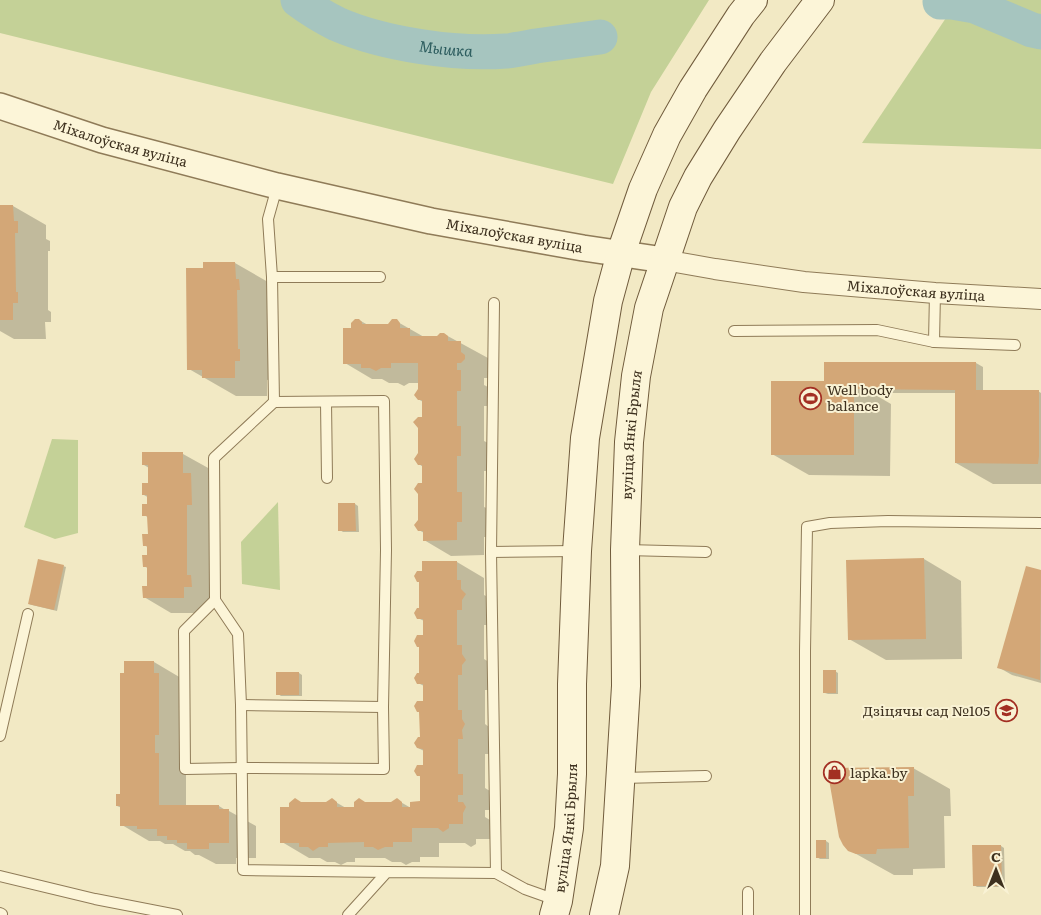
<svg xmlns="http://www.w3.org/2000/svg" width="1041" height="915" font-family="Literata,serif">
<rect width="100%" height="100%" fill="#f2e9c4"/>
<g fill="#c4d197">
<path d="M0,0H709L651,92L613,184L0,33Z"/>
<path d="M958,0H1041V149L862,143Z"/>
<path d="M52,439L78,440V533L55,539L24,527Z"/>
<path d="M278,502L280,590L242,584L241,542Z"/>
</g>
<path fill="#a6c5bf" stroke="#6c948e" d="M925,0H972C963,11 942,16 929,7C928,5 926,2 925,0Z"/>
<g fill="#0003">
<path d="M0,206H13L46,225V239L50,241V251H48V310L51,312V322H45L46,339H14L0,331Z"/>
<path d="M235,263L268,282L273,379L267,380V396H236L189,369L205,269Z"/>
<path d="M359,320L368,325H389L396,321L424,337L437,338L444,334L488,358V369L492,372L489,378H484V385L488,387V406H484V441L488,443V471H484V507L489,509V537H484V555L451,556L424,540V533L419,530L423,484V467L419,464L423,418V402L418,399L419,383H409L404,386L398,383H389L382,379H372L345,363L353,329Z"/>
<path d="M825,363H976L983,367V391H1038L1041,393V484H993L956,463L957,393H872L891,404L890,476L809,475L772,454L829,382Z"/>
<path d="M144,454H183L210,469L211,613H171L144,597L149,587V569L144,566L149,556V548L144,545L149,535V518L144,515L149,505V498L144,495L149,485V468L144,465Z"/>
<path d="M339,504H355L358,506L359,532H343L340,530Z"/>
<path d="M924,559L961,581L962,659L886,660L849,639Z"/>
<path d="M457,562L484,578V595L488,597L489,625H484V659L489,662V690H485V724L489,727L490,754H485V788L490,791V810H485V817L490,820L493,824L490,829V839H476V844L471,847L465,843H439V857H420V862H412L406,865L401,862H392L385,858H355V862H347L341,865L335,862H327L320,858H309L282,842L290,808L301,804L326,803L332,800L346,808H355L365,803H392L397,800L411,808L421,803V777L418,775L424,766V751L418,748L421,738L424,702V686L418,683L420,674L424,637V621L418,618L420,609L424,572Z"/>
<path d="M63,566L66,567L57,611L32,605L29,604Z"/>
<path d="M1027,567L1041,571V683L1012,675L998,667Z"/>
<path d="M126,662H154L181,678L186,770V806H219L227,811H229L256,826V858H236V864H216L199,855H195L190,851H185L173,844H165L160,841H149L122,825V808L117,806L122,796Z"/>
<path d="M835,671L838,673V694H828L825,693Z"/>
<path d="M299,673L302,675V696H281L278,694Z"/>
<path d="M913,768L950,789L951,816H944L945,868L913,869V875H894L849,850Z"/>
<path d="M826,841L829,843V859H820L817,857Z"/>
<path d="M1001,846L1004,848L1005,887H977L974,885L973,847Z"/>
</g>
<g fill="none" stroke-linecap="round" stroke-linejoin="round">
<g stroke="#a6c5bf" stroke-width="35">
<path id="s1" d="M298,0C310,9 323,17 337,24C383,44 456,55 506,51C516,50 526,48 536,46C558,43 579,40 600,37"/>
<path d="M940,2H952L975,6L1032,30L1041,32"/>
</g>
</g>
<g fill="#d3a777">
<path d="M0,205H13L14,221H18V233H15L16,292H18V303H13V320H0Z"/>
<path d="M203,262H235L236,279H239L240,290H237L238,349H240V361H235V378H202V370H187L186,268H203Z"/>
<path d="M355,319H359L362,322V324H388L392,319H397L400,323V328H410V336H437L440,333H444L448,336V341H461V352L465,355V359L461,363H457V370H461V391H457V426H461V456H457V492H462V522H457V540L423,541V531H418L414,525L418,520V494L414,489L418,483H422V465H418L414,459L418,453V428L413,422L418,417H422V400H418L414,395L418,389V363H391V368H381L376,371L370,368H361V364H343V328H351V323Z"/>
<path d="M824,362H976V390H1039V456L1038,464L955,463V390L854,389V455H771V381H824Z"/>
<path d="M142,452H183V473H191L192,505H187V575H191L192,587H184V598H143L142,586H147V567H143L142,555H147V546H143L142,534H148L147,516H142V504H147V495H142V483H148V465H142Z"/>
<path d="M338,503H355L356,531H338Z"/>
<path d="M924,558L926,639L848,640L846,560Z"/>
<path d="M38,559L64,565L54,610L28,604Z"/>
<path d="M422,561H457V580H461V589L466,594L462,600V610H457V645H462V654L466,660L462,665V675H458V710H462V719L465,724L462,730L463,739H458V774H463V795H458V802H463L466,807L463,813V824H449V828L443,832L438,828H412V842H393V847H385L378,850L373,847H364V842L328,843V847H319L313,851L308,847H299V843H280V807H289V803L295,798L301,802H326L332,798L337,802V807H354V802L359,798L365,802H391L397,798L402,802V807H410V802L420,801V776H417L414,771L417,765H423V749L417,748L414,743L418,737H420L419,712H417L414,706L417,701H423V684H417L414,678L417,673H419V647H417L414,641L417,635H423V619H417L414,613L417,608H419V582H417L414,576L417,571H422Z"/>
<path d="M1026,566L1041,570L1040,680L997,668Z"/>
<path d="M124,661H154V673H159V735H155V753H159V805H219V809H229V843H209V849H187V843H177V840H167V836H157V829H137V826H120V806H116V794H120V673H124Z"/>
<rect x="823" y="670" width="13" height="23"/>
<rect x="276" y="672" width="23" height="23"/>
<path d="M914,767V796H908L909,848L877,849L876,854H856L848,851L843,845L839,837L827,768Z"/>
<rect x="816" y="840" width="10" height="18"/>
<path d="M972,845H1001L1002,886H973Z"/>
</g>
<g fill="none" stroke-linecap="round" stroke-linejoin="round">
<defs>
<g id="service">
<path d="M272,277H380"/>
<path d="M734,331L877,330L934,342L1015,345"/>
<path d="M934,342L935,293"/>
<path d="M384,401L386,550L383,707L384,769L241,768L185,769L184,631L215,600L214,458L274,402Z"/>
<path d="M274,402L272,277L268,219L277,187"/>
<path d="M326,402L327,478"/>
<path d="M626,550L706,552"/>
<path d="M491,552L576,551"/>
<path d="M215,600L238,634L241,705L243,870L387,872"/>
<path d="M241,705L383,707"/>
<path d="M0,736L28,614"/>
<path d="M621,778L706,776"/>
<path d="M496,873L525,889L556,900"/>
<path d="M0,876L95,899L177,915"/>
<path d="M0,913L2,914"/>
<path d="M348,915L387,872L496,873L491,552L494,303"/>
<path d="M748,915V892"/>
<path d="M805,915V651L807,527L830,523L888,521L1041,523"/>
</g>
<g id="minor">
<path id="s2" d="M664,260L715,269L804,282L935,293L1041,299"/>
</g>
<g id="tertiary">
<path id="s3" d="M0,106L102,140L277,186L431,221L583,248L664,260"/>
</g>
<g id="secondary">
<path id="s4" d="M554,915L558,901L569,828L572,774V684L577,551L585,438L608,301L621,253L643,189L667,135L693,89L741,15L753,0"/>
<path id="s5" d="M604,915L615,866L626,686L625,550L629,442L636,376L649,308L683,207L698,177L727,130L773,62L820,0"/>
</g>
</defs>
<use href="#service" stroke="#8f7b58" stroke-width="12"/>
<use href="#minor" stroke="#8f7b58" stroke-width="22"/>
<use href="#tertiary" stroke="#8f7b58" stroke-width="28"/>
<use href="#secondary" stroke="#705b3c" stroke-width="30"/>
<use href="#service" stroke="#fcf5d8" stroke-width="10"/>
<use href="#minor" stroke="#fcf5d8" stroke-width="20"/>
<use href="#tertiary" stroke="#fcf5d8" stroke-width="25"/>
<use href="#secondary" stroke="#fcf5d8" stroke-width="28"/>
</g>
<defs>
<symbol id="stadium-ring" viewBox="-11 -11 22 22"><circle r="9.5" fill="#f9f2d4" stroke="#a32f23" stroke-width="1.5"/><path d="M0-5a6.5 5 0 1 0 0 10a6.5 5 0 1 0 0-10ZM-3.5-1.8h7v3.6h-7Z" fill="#a32f23"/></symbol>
<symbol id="school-ring" viewBox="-11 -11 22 22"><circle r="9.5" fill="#f9f2d4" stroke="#a32f23" stroke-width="1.5"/><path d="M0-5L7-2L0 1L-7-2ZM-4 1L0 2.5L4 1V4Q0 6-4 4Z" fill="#a32f23"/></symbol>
<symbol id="shop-ring" viewBox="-11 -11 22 22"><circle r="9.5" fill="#f9f2d4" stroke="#a32f23" stroke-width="1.5"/><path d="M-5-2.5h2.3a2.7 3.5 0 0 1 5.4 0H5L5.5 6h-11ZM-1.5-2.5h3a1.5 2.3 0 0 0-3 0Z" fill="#a32f23"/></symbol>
</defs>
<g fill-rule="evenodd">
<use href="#stadium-ring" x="798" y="386" width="25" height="25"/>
<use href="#school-ring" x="994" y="698" width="25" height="25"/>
<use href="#shop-ring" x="822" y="760" width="25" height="25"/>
</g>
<g text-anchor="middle" stroke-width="4" stroke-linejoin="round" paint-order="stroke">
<g font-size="14" fill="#3d301e" stroke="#f9f2d4">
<text dy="5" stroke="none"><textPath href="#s3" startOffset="126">Міхалоўская вуліца</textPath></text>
<text dy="5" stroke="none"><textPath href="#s3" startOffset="531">Міхалоўская вуліца</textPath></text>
<text dy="5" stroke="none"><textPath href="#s2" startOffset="254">Міхалоўская вуліца</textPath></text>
<text dy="5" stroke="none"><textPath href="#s5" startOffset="482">вуліца Янкі Брыля</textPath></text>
<text dy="5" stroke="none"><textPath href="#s4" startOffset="88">вуліца Янкі Брыля</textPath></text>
</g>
<g font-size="14" fill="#3d301e" stroke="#f9f2d4" text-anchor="start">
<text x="827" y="395">Well body<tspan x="827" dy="16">balance</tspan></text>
<text x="990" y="716" text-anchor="end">Дзіцячы сад №105</text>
<text x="850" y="778">lapka.by</text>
</g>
<g font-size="15" font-style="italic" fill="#2c5c5e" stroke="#f9f2d4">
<text dy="5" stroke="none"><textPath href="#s1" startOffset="158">Мышка</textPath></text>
</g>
</g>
<g transform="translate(996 870)" stroke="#f9f2d4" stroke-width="4" paint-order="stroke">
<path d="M0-4L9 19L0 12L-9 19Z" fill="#3d301e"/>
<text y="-8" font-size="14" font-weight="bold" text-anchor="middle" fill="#3d301e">С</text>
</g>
</svg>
